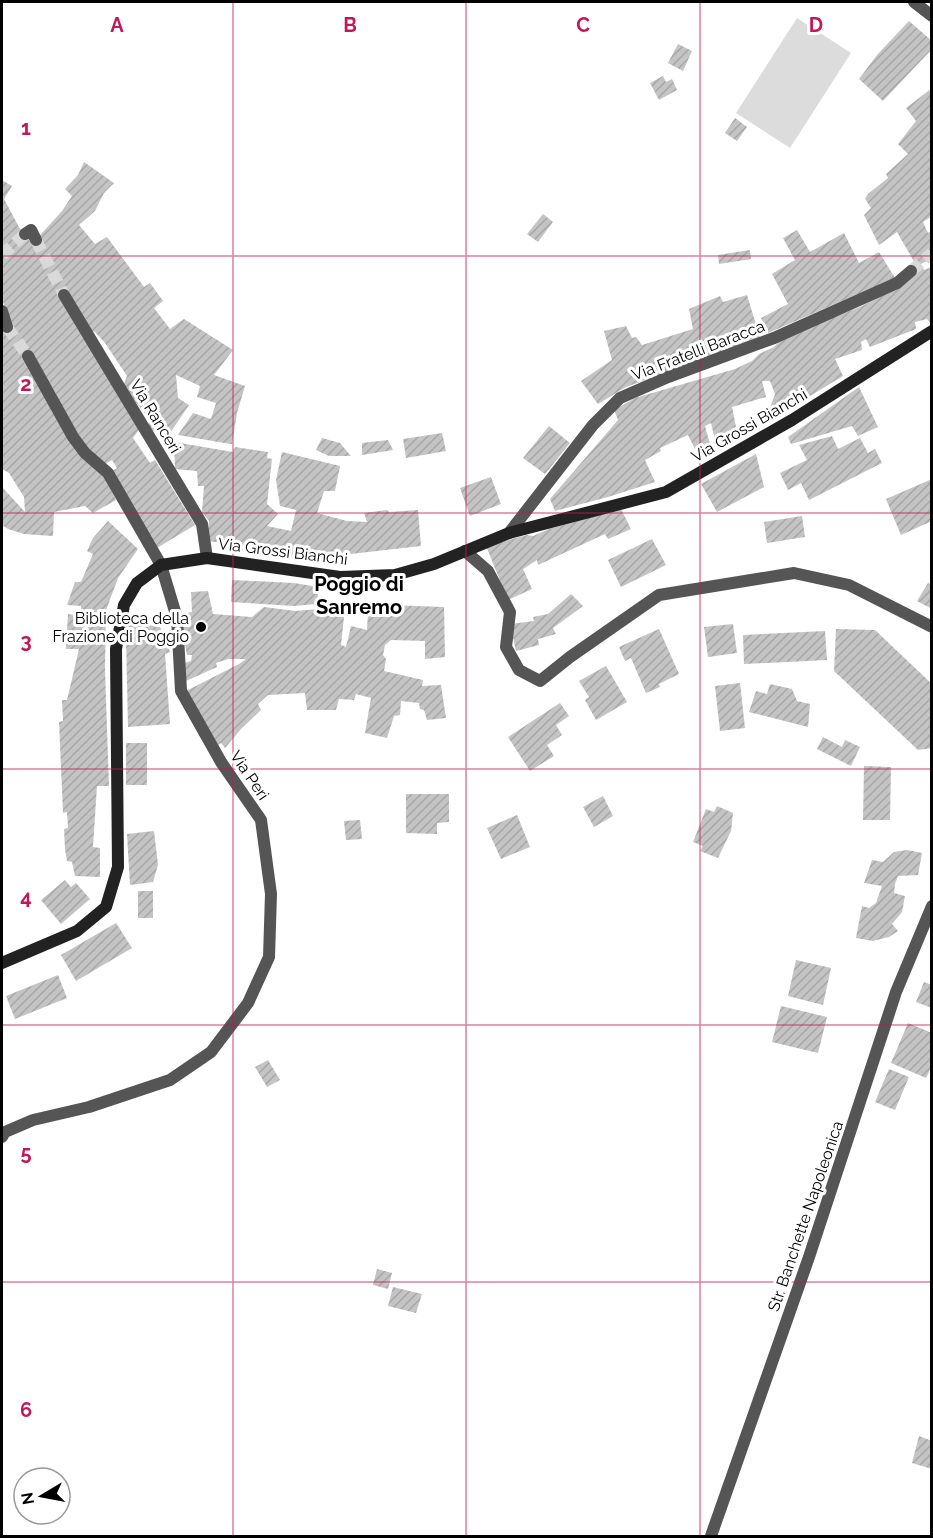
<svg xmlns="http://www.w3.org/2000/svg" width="933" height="1538" font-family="Raleway,sans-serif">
<defs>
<pattern id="building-hatch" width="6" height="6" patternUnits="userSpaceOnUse" patternTransform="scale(1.5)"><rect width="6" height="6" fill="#c4c4c4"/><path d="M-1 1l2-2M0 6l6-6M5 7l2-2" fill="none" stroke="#a7a7a7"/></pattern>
</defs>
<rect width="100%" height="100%" fill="#fff"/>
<path fill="#dcdcdc" d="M797,18L851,53L790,148L736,113Z"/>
<g fill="url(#building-hatch)">
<path d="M909,21L932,41V49L883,101L859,79L877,55Z"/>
<path d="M678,44L692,51L683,71L668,63Z"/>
<path d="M663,76L666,82L672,79L677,90L659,100L650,83Z"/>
<path d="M932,88V216L923,222L928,233L932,231V258L921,264L924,270L932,267V325L927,319L915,322L916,329L870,347L866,339L861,342L862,350L835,359L843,376L777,416L769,410L775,394L770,381H762L766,397L732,407L737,432L715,440L711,423L705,426L710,444L695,449L688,435L660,448L661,451L645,460L655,482L608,497L555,511L550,499L618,420L614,410L635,398L735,369L752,361L759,354L774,347L782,339L795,332L860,307L903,285L911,269L916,265L897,232L879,245L864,215L871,208L865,199L868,194L888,178L886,174L908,154L898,144L916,121L906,108Z"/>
<path d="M735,118L747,127L737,141L725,133Z"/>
<path d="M84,162L114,183L104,193L95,211L79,225L95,244L107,237L144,287L150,283L163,301L154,308L170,329L184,319L233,350L214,375L245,386L237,413L232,444H230L178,435L193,413L211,419L216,403L197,397L200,386L176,375L178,398L189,405L166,439L148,427L150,420L123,386L127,376L105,343L95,332L89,330L66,294L59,298L83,338L103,365L140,428L133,438L150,463L155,460L195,525L157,548L111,472L117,468L112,460L105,464L86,447L65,415L56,394L33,354L22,358L59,421L102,471L116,500L93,513L85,506L54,512L53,536L24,534L8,529L2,525V487L25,512L24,497L9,473L4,470H2V331L11,324L2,299V180L12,186L4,199L19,227L32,244L62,211L72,196L65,189L78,175Z"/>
<path d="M543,214L553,222L538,242L527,234Z"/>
<path d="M797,230L810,252L844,233L859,263L879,252L895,278L768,333L761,318L788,304L772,274L795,260L783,238Z"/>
<path d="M750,250L751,259L719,264L718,255Z"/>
<path d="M747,295L760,338L626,387L598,404L581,381L612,360L604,331L626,326L632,338L636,337L642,345L693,329L689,309L720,296L723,302Z"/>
<path d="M859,387L878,427L858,436L852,426L791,444L788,437Z"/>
<path d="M549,426L570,443L545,474L523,458Z"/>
<path d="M442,433L446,451L406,458L403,439Z"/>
<path d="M832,436L838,449L860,438L868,453L875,449L882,463L809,500L801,483L788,490L780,473L807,460L799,445Z"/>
<path d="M322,438L340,443L351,456H329L316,450Z"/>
<path d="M388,440L393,450L362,455V443Z"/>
<path d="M174,442L233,452L235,447L268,452L267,458L272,459L267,504L278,514L267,526L291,531L296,510L280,506L276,480L282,452L340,466L335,491H324L317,513L347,521L367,522L364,513L387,510L389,512L418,510L421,546L342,555L281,557L241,551L240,545L207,541L209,521L202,512L204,486H198L197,471L175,469Z"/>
<path d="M756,454L764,487L717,512L701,484Z"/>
<path d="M491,477L501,504L470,516L460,488Z"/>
<path d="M932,479V521L901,535L886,499Z"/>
<path d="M621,509L631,529L608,539L605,534L538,565L537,560L523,569L532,589L508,600L486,546L527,535L533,536L549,529Z"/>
<path d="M802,516L805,537L767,543L764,522Z"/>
<path d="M108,521L138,549L118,578L106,610L105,670L109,786H97L93,847L100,848V877L75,876L72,862L67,861L65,849L64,829L68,828L67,812L63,813L59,722L63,721L62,700H67L79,649H66L68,614L81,616V606L67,605L75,582H81L93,554L87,551L93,538Z"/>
<path d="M652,539L666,565L621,587L608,560Z"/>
<path d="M232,580L294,583L319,587L317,604L294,606L231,602Z"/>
<path d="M928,583L932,585V609L917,601Z"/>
<path d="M208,591L213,614L252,617L264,607L295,611L319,609L344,617L341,645L346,647L351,626L367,630L368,612L389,613V605L444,607L445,657L425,659V641L391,640L385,645L383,655L386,659L384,671L423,680L422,686L441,685L446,718L427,720L424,710L420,709L419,703L401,701L400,715L394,716L387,738L365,733L371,698L356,694L354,700L339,699L336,710H307L305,693L268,695L258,704L261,710L241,729L225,748L221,743L218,745L186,691L239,664L246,659H228L216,663L217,667L186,681L184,663L191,661L192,655H187L179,615L192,612L191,592Z"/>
<path d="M571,594L583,606L553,628L556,634L538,639L539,645L516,651L510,624L534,621L533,617L548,614Z"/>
<path d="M127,621L160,627L170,652L165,654L170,724L128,727L126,637Z"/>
<path d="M733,624L737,653L708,657L704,627Z"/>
<path d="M659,629L679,674L659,684L660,687L646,693L631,658L625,661L619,647Z"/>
<path d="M836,629L875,630L932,684V748L918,750L834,671Z"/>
<path d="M825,631L827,660L744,664L743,635Z"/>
<path d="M606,666L627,702L596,720L585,700L589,697L579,681Z"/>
<path d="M740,683L745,728L720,731L715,686Z"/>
<path d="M770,684L792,689L797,701L810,704L808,727L749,712L756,691L767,694Z"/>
<path d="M560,703L569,716L556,725L562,735L547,745L554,756L530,771L508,737Z"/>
<path d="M823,737L842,747L845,740L860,747L851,766L817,749Z"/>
<rect x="126" y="743" width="21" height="42"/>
<path d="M864,766L891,767L890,820H863Z"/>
<path d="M406,794H449V822L437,823V834L406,833Z"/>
<path d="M603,796L613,816L594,827L583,807Z"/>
<path d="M717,806L733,813L731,831L718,858L700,851L703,846L693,842L706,809L714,812Z"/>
<path d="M517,815L530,847L501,859L487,828Z"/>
<path d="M360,820L362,839L346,840L344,821Z"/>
<path d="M154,831L158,865L153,882L130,885L127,834Z"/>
<path d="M907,850L922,853L918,875L898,876L895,884L894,893L905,896L902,912L892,924L898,931L889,937L873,941L856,938L862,906L869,908L876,903L882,886L864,883L872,860L883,862L894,852Z"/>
<path d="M65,880L71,887L76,883L90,899L61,924L41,900Z"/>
<rect x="138" y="891" width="15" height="27"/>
<path d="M116,923L132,948L76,981L61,955Z"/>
<path d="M796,960L831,968L823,1005L788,996Z"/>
<path d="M58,975L67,998L15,1019L6,996Z"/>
<path d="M924,982L932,985V1008L916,1002Z"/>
<path d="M781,1006L827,1017L818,1053L772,1042Z"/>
<path d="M908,1023L932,1033V1066L926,1078L891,1063Z"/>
<path d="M268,1060L280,1080L267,1087L255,1067Z"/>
<path d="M889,1069L909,1077L895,1110L875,1102Z"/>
<path d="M377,1269L392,1273L388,1289L373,1285Z"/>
<path d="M393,1287L422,1294L416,1313L388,1306Z"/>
<path d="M919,1436L932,1441V1469L912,1463Z"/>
</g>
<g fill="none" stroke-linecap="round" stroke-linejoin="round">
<g stroke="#d9d9d9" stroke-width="12" stroke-dasharray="12 6" stroke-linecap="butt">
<path d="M36,240L64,295"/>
<path d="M2,255L25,234"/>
<path d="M911,271L932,253"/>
<path d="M7,327L28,356"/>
</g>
<g stroke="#555" stroke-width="12">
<path d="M914,2L932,16"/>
<path d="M25,234L31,230L36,240"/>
<path d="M64,295L202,524L207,558"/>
<path d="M2,311L7,327"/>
<path d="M509,533L593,425L620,398L668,377L774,338L897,283L911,271"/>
<path d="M465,551L488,571L510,612L506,647L519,670L540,681L570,657L659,595L794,573L849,585L932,627"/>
<path d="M2,1137L5,1132L33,1120L89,1107L170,1080L211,1052L248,1003L269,957L271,894L261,820L221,762L181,691L177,618L161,565L108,473L85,453L73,437L28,356"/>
<path d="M711,1536L809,1257L896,992L932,906"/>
</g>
<path stroke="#222" stroke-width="12" d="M2,963L77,931L106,907L118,867L116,649L124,605L137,583L161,565L207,558L340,577L395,575L434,564L509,533L666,492L792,420L932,331"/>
</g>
<path fill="none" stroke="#c2185b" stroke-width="1.5" stroke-opacity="0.55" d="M233,2V1536M466,2V1536M700,2V1536M2,256H932M2,513H932M2,769H932M2,1025H932M2,1282H932"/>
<circle fill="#000" stroke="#fff" stroke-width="2" cx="201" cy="627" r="6"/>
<g text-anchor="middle" stroke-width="6" stroke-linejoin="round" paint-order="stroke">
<g font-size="16" fill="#000" stroke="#fff">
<text transform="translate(698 350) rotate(-21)" y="6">Via Fratelli Baracca</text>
<text transform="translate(156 416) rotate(59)" y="6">Via Ranceri</text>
<text transform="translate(749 425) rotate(-30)" y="6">Via Grossi Bianchi</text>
<text transform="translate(283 551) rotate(7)" y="6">Via Grossi Bianchi</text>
<text transform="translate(250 775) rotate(56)" y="6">Via Peri</text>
<text transform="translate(805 1216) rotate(-71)" y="6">Str. Banchette Napoleonica</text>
</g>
<g font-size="16" fill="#000" stroke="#fff" text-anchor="end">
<text x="189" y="624">Biblioteca della<tspan x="189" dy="18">Frazione di Poggio</tspan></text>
</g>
<g font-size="20" font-weight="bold" fill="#000" stroke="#fff">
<text x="359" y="591">Poggio di<tspan x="359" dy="23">Sanremo</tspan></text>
</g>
</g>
<g font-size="20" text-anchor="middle" font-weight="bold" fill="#c2185b" stroke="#fff" stroke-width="6" stroke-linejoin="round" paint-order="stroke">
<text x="117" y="32">A</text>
<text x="350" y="32">B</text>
<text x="583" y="32">C</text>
<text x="816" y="32">D</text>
<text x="26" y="135">1</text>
<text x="26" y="391">2</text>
<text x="26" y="648">3</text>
<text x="26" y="904">4</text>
<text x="26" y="1160">5</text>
<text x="26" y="1417">6</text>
</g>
<rect width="933" height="1538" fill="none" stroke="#000000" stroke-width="6"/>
<g transform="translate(42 1496) rotate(260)"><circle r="28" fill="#ffffff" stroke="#999999" stroke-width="1.5"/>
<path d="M0-4.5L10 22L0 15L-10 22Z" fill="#000000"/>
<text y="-9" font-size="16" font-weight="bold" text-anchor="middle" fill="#000000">N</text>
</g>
</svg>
